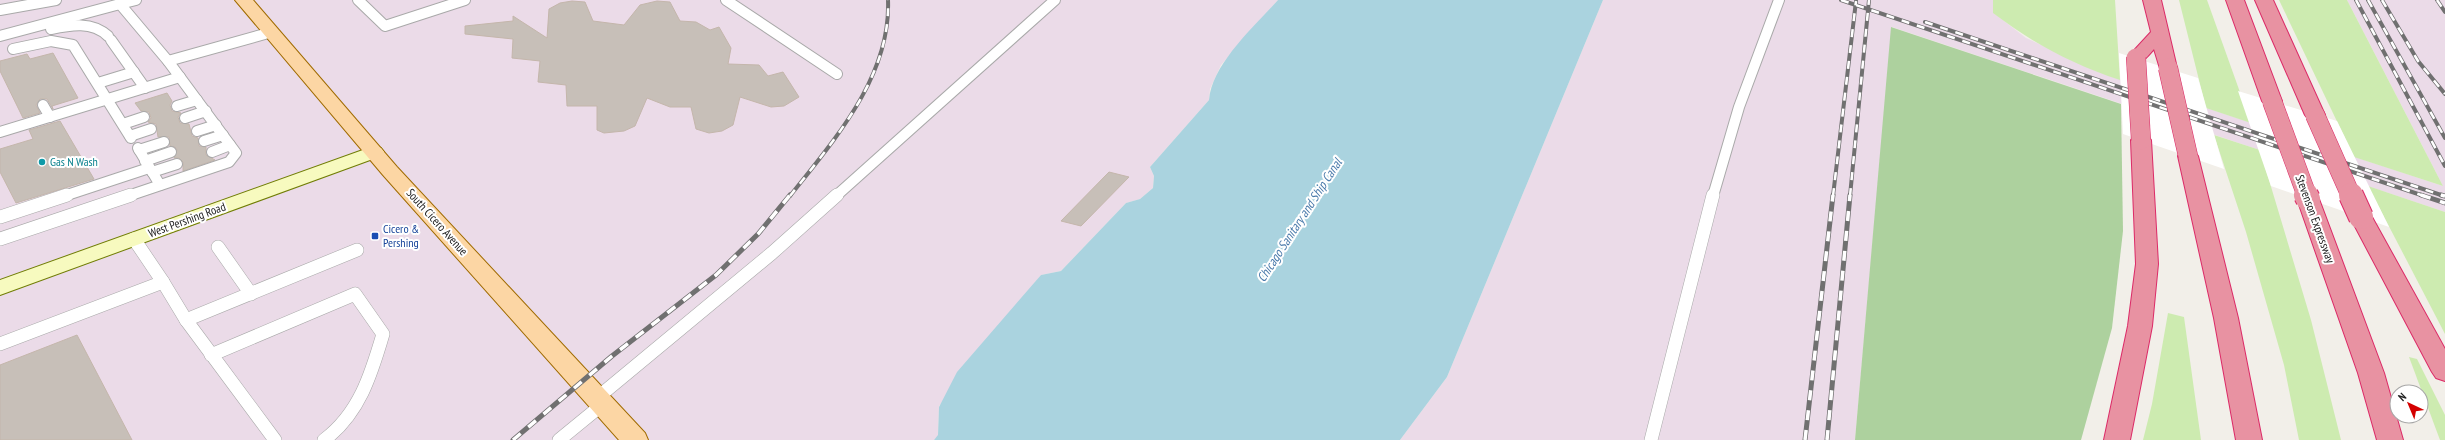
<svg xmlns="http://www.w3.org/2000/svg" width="2445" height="440" font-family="'PT Sans Narrow',sans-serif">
<rect width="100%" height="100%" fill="#f2efe9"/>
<g fill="#ebdbe8">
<path d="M0,0H1278L1221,65L1210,89L1209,100L1150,167L1154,176L1153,188L1140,199L1126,203L1061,271L1041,275L939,406L938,436L934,440H0Z"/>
<path d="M1603,0H1993L1994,13L2026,38L2110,76L2443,186L2347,0H2445V212L1892,27L1855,440H1400L1447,377Z"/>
</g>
<g fill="#cdebb0">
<path d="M1993,0H2115L2120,80C2072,64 2034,44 1993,13Z"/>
<path d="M2179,0H2207L2251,123L2206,108Z"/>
<path d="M2279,0H2347L2443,186L2354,157Z"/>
<path d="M2214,135L2260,150L2311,320L2341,440H2299L2284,365L2246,232Z"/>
<path d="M2368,186L2445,212V334Z"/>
<path d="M2168,313L2184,317L2201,440H2143L2152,404Z"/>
<path d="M2409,357L2417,359L2445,415V440H2440Z"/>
</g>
<path fill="#add19e" d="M1891,27L2121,104L2123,231L2112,328L2081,440H1855Z"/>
<path fill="#aad3df" d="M1278,0H1603L1447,377L1400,440H934L938,435L939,407L957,372L1041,275L1061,271L1126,203L1140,199L1153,188L1154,176L1150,167L1209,100C1212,64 1254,27 1278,0Z"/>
<g fill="#fff">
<path d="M2119,53L2198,78L2224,169L2123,134Z"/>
<path d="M2238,91L2337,121L2389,227L2271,186Z"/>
</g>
<g fill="#c7bfb8" stroke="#c4b6ab">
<path d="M572,1L585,2L593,21L624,25L640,5L657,1L670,2L680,21L696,22L710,30L719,27L731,48L728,64L759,65L768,76L783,72L799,97L784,106L771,107L740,97L733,125L722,131L709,133L696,129L691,107H670L647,98L635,126L624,131L604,133L597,130V106H567L566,85L538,82L540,61L512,58L513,39L465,34V26L513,21V16L547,38L549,9L560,3Z"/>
<path d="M53,53L78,98L52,106L53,109L47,99H40L36,105L40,113L23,118L0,71V61L27,54L30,59Z"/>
<path d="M167,93L172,101L170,105L172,111L181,113L178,117L180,123L189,124L192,136L198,138L199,146L206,147V155L215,160L183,171V162L179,158H174L177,150L175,147L170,146L169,137H158L156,124L148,122L151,118L149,112L141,111L135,103Z"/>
<path d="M60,121L94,179L16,203L0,172V149L33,139L29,130Z"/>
<path d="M1109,172L1129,177L1081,226L1061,221Z"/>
<path d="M77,335L132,440H0V365Z"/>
</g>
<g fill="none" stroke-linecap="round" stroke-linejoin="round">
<defs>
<g id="lane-far1">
<path d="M358,0L385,26L465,0"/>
<path d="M726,0L837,74"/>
<path d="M120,4L136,0"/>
<path d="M0,10L56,0"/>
<path d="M51,29C71,25 92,21 108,36"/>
<path d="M0,36L120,4L168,61L236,153L229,162L128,196"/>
<path d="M111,40L145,88"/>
<path d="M13,49L51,41L73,45L131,138"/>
<path d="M168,61L272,32"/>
<path d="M98,83L134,72"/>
<path d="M43,105L50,117"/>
<path d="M177,106L197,100"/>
<path d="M185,118L206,111"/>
<path d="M123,124L144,117"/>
<path d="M197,131L216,125"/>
<path d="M0,132L180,77"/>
<path d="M130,136L151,129"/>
<path d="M204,141L223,135"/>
<path d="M138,148L160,185"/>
<path d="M139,150L164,142"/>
<path d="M212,152L230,145"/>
<path d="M145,161L171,152"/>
<path d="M152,172L177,164"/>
<path d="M64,196L149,168"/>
<path d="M836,196L1055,0"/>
<path d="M1713,196L1739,107L1779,0"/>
</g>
<g id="lane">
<path d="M0,217L67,195"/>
<path d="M0,239L131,195"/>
<path d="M218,247L251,294"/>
<path d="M163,282L186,320L357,250"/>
<path d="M186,320L275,440"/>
<path d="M0,344L163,282L134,239"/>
<path d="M211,355L355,294L383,334C371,375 359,414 324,440"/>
<path d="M597,398L772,253L837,195"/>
<path d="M559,440L603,404"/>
<path d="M1651,440L1713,195"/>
</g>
<path id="secondary" d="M374,146L381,148L384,152L381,156L0,295V280Z"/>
<path id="primary" d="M235,0H253L397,167L645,433L648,440H619L383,175Z"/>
<g id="highway">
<path d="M2143,0H2161L2177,68L2175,72H2161L2154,49C2146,58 2142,65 2129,62L2127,58L2151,32Z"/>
<path d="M2226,0H2244L2282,101L2279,105H2265L2262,101Z"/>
<path d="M2255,0H2273L2325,115L2322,119L2315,121L2308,119L2305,115Z"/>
<path d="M2141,134L2148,136L2151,140L2158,264L2152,326L2130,440H2104L2128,326L2136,264L2131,140L2134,136Z"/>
<path d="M2188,150L2195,152L2198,156L2238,318L2262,440H2236L2214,318L2178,156L2181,152Z"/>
<path d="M2308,193L2316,194L2319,199L2384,373L2403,440H2377L2358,373L2297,199L2300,194Z"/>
<path d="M2361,210L2369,212L2372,217L2445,349V381L2436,378L2432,372L2350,217L2353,212Z"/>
</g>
</defs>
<use href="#lane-far1" stroke="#a9a9a9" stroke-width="12"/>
<use href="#lane" stroke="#a9a9a9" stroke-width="14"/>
<use href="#secondary" stroke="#707d05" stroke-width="2"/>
<use href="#primary" stroke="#a06b00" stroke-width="2"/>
<use href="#highway" stroke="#dc2a67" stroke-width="2"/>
<use href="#lane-far1" stroke="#fff" stroke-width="10"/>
<use href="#lane" stroke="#fff" stroke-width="13"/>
<use href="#secondary" fill="#f7fabf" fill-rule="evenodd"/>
<use href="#primary" fill="#fcd6a4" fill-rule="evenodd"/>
<use href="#highway" fill="#e892a2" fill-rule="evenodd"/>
<defs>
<g id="rail-far1">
<path d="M1841,0L2424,196"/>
<path d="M2356,0L2445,166"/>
<path d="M2368,0L2445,138"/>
<path d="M2382,0L2418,61L2445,94"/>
<path d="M2437,0L2445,12"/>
<path d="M1925,22L2444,196"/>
<path d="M790,196C835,139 891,76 888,0"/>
<path d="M1833,196L1856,1"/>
<path d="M1850,196L1869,0"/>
</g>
<g id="rail">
<path d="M2421,195L2445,203"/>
<path d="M2441,195L2445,196"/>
<path d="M513,440L612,356L716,275L758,234L790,195"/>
<path d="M1805,440L1833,195"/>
<path d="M1827,440L1850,195"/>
</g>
</defs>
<use href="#rail-far1" stroke="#707070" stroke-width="4"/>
<use href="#rail" stroke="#707070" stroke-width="5"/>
<use href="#rail-far1" stroke="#fff" stroke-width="2.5" stroke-dasharray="8" stroke-linecap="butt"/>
<use href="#rail" stroke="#fff" stroke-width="3.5" stroke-dasharray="10" stroke-linecap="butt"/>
<defs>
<g id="highway-bridge-far1">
<path d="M2136,58L2141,140"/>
<path d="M2168,68L2188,156"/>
<path d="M2272,101L2307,196"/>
<path d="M2315,115L2351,196"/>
</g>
<g id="highway-bridge">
<path d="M2306,195L2308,199"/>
<path d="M2351,195L2361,217"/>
</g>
</defs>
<use href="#highway-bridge-far1" stroke="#dc2a67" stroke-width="20" stroke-linecap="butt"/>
<use href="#highway-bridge" stroke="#dc2a67" stroke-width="26" stroke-linecap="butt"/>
<use href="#highway-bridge-far1" stroke="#e892a2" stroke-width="19"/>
<use href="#highway-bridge" stroke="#e892a2" stroke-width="24"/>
</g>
<circle fill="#0f9aa8" stroke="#fff" stroke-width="1.5" cx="42" cy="162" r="4"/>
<rect fill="#1a4fb4" stroke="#fff" stroke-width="1.5" x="371" y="232" width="8" height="8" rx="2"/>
<g text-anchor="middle" stroke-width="4" stroke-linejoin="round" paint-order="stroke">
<g font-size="12" fill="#0d838f" stroke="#fff" text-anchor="start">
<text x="50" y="166">Gas N Wash</text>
</g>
<g font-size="12" fill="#222" stroke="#fff">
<text transform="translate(2315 219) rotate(70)" y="4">Stevenson Expressway</text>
<text transform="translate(187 220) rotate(-20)" y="4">West Pershing Road</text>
<text transform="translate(437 222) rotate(48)" y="4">South Cicero Avenue</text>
</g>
<g font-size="12" fill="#164399" stroke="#fff" text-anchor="start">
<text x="383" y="233">Cicero &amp;<tspan x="383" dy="14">Pershing</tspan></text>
</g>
<g font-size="13" font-style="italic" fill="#4a7aab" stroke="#fff">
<text transform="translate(1299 220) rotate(-57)" y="5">Chicago Sanitary and Ship Canal</text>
</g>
</g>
<g transform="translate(2409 404) rotate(316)"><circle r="19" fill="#ffffff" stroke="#a7a7a7"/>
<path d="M0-3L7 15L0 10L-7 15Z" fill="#d40000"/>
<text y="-6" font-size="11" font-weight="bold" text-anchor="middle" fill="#222222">N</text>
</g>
</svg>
